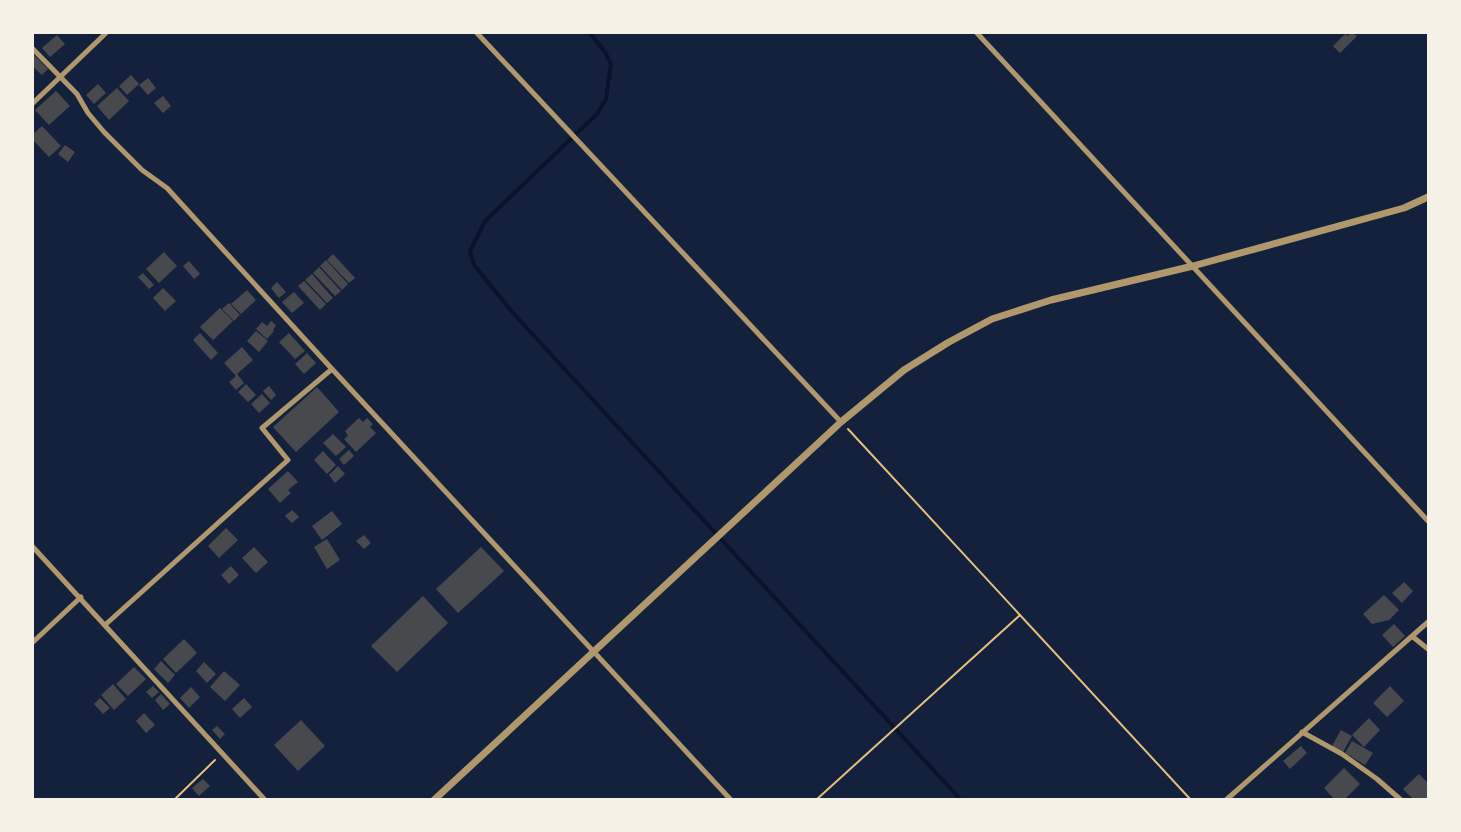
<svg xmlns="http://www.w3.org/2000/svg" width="1461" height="832" font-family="'Public Sans',sans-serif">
<rect width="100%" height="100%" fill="#14213d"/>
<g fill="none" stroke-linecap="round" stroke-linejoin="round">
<path stroke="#0b132b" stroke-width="4" d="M589,32L605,52L611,64L606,99L597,114L485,221L470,251L474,265L513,313L961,800"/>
</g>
<g fill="#48494c">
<path d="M1351,32L1357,36L1340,53L1333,46L1345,34L1348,36Z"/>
<path d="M57,35L65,44L50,57L42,48Z"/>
<path d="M32,53L48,69L42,75L32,66Z"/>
<path d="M131,75L139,84L127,95L119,86Z"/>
<path d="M148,78L156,88L148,95L139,85Z"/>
<path d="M98,84L106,93L94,104L86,95Z"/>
<path d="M117,88L129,101L109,120L97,106Z"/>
<path d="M56,91L70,106L49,125L35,110Z"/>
<path d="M163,96L171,106L163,113L154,103Z"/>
<path d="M42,126L61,146L49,157L32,139V135Z"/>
<path d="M65,145L75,152L68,162L58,154Z"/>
<path d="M164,252L177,266L159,283L146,269Z"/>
<path d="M333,254L355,278L349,283L327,260Z"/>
<path d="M326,260L348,284L342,290L320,266Z"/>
<path d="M189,261L200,274L194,279L183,266Z"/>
<path d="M319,267L341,291L335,296L313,273Z"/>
<path d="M143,273L154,285L149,289L138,277Z"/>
<path d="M312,274L333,298L327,303L305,280Z"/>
<path d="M304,281L326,304L320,310L298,286Z"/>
<path d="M277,282L286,292L279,298L271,288Z"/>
<path d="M163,288L176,301L165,311L153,298Z"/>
<path d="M247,290L256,300L241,314L231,304Z"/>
<path d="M294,292L304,303L292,313L282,302Z"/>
<path d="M229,303L240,315L234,321L222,309Z"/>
<path d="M220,308L233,321L213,340L200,327Z"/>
<path d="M271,321L276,325L273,330L274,331L267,339L256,329L262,322L267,326Z"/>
<path d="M256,331L268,341L259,352L247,341Z"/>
<path d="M200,333L218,353L211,360L193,340Z"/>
<path d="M289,333L305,351L295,359L279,342Z"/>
<path d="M242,347L253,360L237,374L244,383L236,390L229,382L236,376L224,363Z"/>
<path d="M307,353L316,363L304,374L295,364Z"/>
<path d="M246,384L256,395L248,402L238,392Z"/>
<path d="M269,386L276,395L271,400L263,391Z"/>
<path d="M317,387L339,412L296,452L273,427Z"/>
<path d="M262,394L270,403L259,413L251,404Z"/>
<path d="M359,418L363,422L367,418L373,424L370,427L376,433L356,452L344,439L348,436L345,431Z"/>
<path d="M333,434L346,447L336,456L323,443Z"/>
<path d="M349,450L354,456L344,465L339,459Z"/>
<path d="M323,451L336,465L327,474L314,460Z"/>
<path d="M338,466L345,474L335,483L329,475Z"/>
<path d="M288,471L298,482L288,490L291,493L280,503L268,489Z"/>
<path d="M292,510L299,517L292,523L285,516Z"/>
<path d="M332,511L342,524L322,540L312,526Z"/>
<path d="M226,528L238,540L219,558L208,546Z"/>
<path d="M364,535L371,543L364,549L356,541Z"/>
<path d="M327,539L340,560L327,569L314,547Z"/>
<path d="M254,547L268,562L256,573L242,558Z"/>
<path d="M481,547L504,571L458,613L436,589Z"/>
<path d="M231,566L239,575L229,584L221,575Z"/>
<path d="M1404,582L1413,591L1402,603L1392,593Z"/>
<path d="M1384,595L1399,610L1389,620L1372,624L1363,614Z"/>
<path d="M423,596L448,623L397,672L371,646Z"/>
<path d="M1394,624L1405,636L1393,647L1382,635Z"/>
<path d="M184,639L197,653L176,673L163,659Z"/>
<path d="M161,661L175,675L168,683L154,669Z"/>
<path d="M204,662L216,674L207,683L196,671Z"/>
<path d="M134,667L146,679L128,696L116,684Z"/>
<path d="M224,671L240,685L225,701L210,687Z"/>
<path d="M113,684L126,699L114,710L101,695Z"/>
<path d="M153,686L159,692L152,698L146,692Z"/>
<path d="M1390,686L1404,701L1387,717L1373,703Z"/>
<path d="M191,687L200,697L189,708L180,698Z"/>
<path d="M161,694L170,704L163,710L155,700Z"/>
<path d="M100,698L110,708L103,714L94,704Z"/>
<path d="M244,698L252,707L240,718L232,709Z"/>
<path d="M144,713L155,725L146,733L136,721Z"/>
<path d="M1369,718L1380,730L1364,747L1352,735Z"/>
<path d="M301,720L325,746L298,771L274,745Z"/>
<path d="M217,726L225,734L220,739L212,730Z"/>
<path d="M1341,730L1352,736L1343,752L1332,746Z"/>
<path d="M1352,741L1373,753L1365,765L1345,753Z"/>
<path d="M1301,746L1307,753L1290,769L1283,761Z"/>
<path d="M1344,768L1360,784L1344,800H1335L1324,788Z"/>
<path d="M1419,774L1428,783V797L1426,800H1414L1403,789Z"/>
<path d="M203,779L210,786L199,796L192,788Z"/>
</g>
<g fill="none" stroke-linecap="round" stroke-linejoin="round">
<g stroke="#e5c07b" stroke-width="2">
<path d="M848,429L1191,800"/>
<path d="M174,800L215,760"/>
<path d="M816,800L1020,615"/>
</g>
<g stroke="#b1986c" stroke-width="5">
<path d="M476,32L841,422"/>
<path d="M976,32L1428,521"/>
<path d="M32,48L77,94L88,113L104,132L142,170L167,188L332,369L731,800"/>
<path d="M32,104L107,32"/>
<path d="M32,546L265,800"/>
<path d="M105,625L288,460L262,428L332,369"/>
<path d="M1413,637L1428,649"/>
<path d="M32,643L81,597"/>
<path d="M1302,732L1342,754L1377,779L1401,800"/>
<path d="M1226,800L1428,622"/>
</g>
<path stroke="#b1986c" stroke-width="7" d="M434,800L841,422L904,370L949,342L992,319L1051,300L1193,266L1404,208L1428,197"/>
</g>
<rect width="1461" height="832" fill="none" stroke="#f6f1e7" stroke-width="68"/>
</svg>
